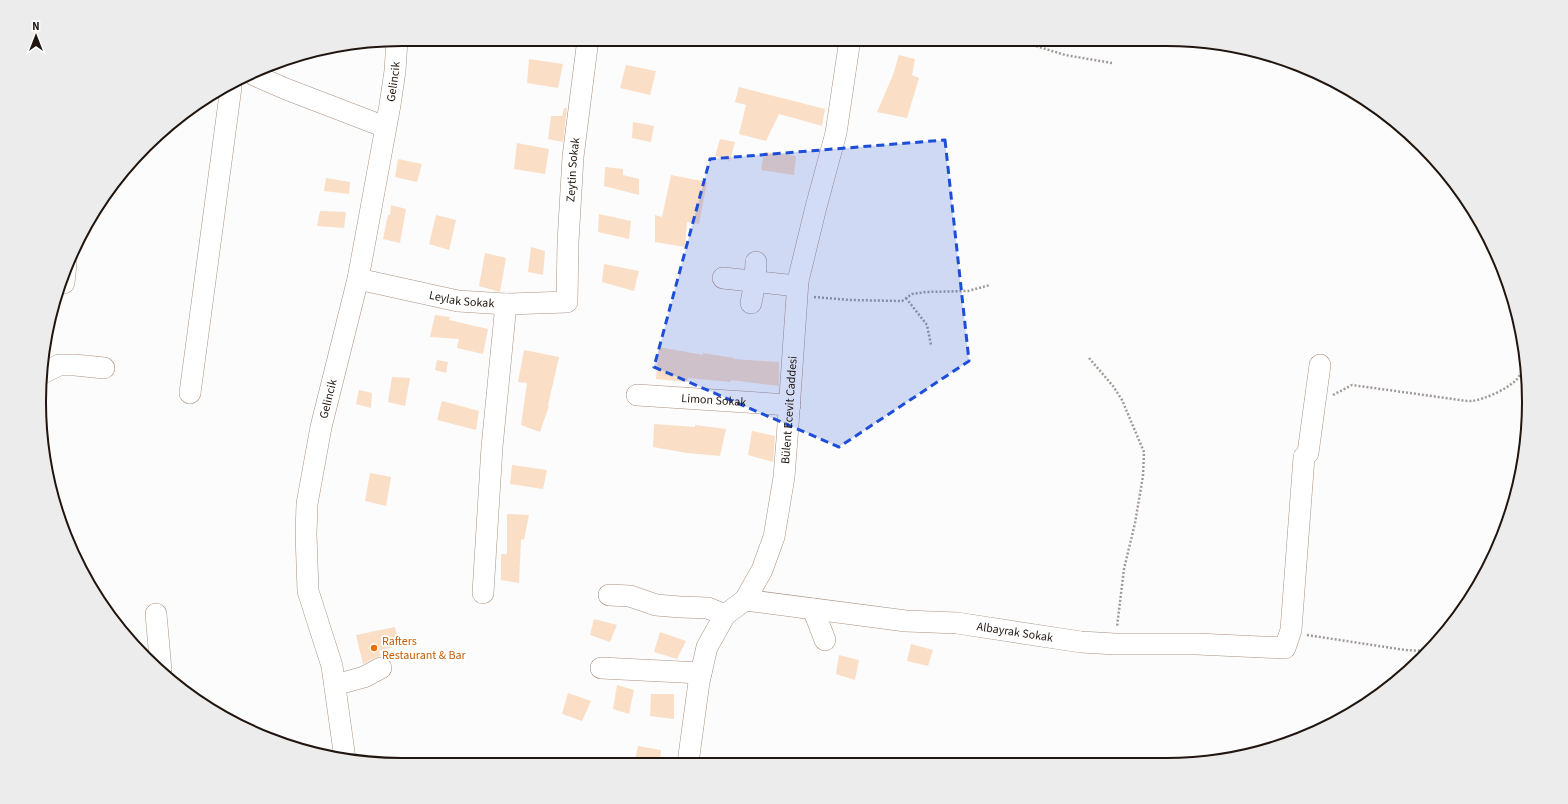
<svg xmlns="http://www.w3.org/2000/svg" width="1568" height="804" font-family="'Source Sans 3',sans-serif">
<rect width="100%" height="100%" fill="#fcfcfc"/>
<g fill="#fadec6">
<path d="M899,55L915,59L912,75L919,78L907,118L877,112L893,75Z"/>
<path d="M529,59L563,64L558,88L527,83Z"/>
<path d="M626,65L656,71L650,95L620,88Z"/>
<path d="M739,87L825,109L822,126L779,114L766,141L739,134L746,105L735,102Z"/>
<path d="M564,108H567L563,142L548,139L551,116H562Z"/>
<path d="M633,122L654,126L651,142L632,138Z"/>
<path d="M720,139L735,142L730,161L715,156Z"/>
<path d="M517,143L549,149L545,174L514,169Z"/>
<path d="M764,152L796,156L794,175L761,170Z"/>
<path d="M398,159L422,164L417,182L395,177Z"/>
<path d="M605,167L623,169V175L639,179V195L604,186Z"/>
<path d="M671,175L707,182L699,224L687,222L685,247L655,242V215L662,217Z"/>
<path d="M326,178L350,182L349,194L324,191Z"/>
<path d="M391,205L406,209L400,243L383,239L388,215H390Z"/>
<path d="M320,211L346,212L344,228L317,226Z"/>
<path d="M599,214L631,221L629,239L598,232Z"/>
<path d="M436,215L456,220L449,250L429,244Z"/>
<path d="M531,247L545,251L543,275L528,272Z"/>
<path d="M485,253L506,258L500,292L479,286Z"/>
<path d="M604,264L639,271L634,291L602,282Z"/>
<path d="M435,315L450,317L449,320L488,329L483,354L457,348L459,339L430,337Z"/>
<path d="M659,347L703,355V353L734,358L733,359L779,362V386L731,380V382L688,378L687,382L656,379Z"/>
<path d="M524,350L559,357L548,405L549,406L540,432L521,425L527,383L518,382Z"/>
<path d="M437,360L448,362L446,373L435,370Z"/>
<path d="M392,377L410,378L405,406L388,402Z"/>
<path d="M359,390L372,393L371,408L356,404Z"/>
<path d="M442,401L479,411L476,430L437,420Z"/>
<path d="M654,424L695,427V425L726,429L720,456L687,453L653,447Z"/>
<path d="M752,431L775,436L773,462L748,455Z"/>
<path d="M512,465L547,470L543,489L510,484Z"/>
<path d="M370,473L391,477L386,506L365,501Z"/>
<path d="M507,514L529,515L524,540L521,539L519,583L501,580V554H507Z"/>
<path d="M594,619L617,625L610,642L590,635Z"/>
<path d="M395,627L399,645L379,651L381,655L363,664L356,635Z"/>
<path d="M660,632L686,641L677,659L654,652Z"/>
<path d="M911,644L933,650L928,666L907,661Z"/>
<path d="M839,655L859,660L855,680L836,674Z"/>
<path d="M617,685L634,690L629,714L613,709Z"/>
<path d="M568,693L591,701L582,721L562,714Z"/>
<path d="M651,694H674V719L650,716Z"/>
<path d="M638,746L661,750L660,763H647L635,760Z"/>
</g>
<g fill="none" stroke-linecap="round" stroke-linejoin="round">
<defs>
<g id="minor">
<path d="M254,75L286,89L385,127"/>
<path d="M723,278L797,286"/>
<path id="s1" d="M358,279L458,301L506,304L567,302L568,242L573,157L588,39"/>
<path d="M61,283H64L66,264"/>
<path d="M751,303L755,282L756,262"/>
<path d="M45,372L59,365H75L104,368"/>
<path d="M190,393L231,87"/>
<path id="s2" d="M637,395L790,405"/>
<path d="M483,593L492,447L506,304"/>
<path d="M609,595L630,596L656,605L680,607L708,608L725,615"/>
<path id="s3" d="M745,600L906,621L957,623L1081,642L1115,644H1197L1285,648L1291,630L1304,457L1308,453L1320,365"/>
<path d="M813,609L825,640"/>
<path d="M156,614L161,670"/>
<path d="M601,668L701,673"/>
<path d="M335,685L364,677L381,668"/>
<path id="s4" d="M345,759L332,666L308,591L306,534L307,504L321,427L358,279L390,105L395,71L397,40"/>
<path id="s5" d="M688,763L699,682L707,647L725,615L745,600L762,570L774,537L784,477L787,439L798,281L816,207L836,133L850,39"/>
</g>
</defs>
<use href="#minor" stroke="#ac907d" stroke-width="22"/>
<g stroke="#a09b98" stroke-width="2.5" stroke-dasharray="2 2" stroke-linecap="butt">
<path d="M1017,40L1065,55L1112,63"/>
<path d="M814,297L850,300L902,301L912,294L926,292L968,291L990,285"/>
<path d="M906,298L927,325L931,345"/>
<path d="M1089,358L1113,386L1122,400L1144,452L1143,476L1135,523L1124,569L1117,627"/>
<path d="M1333,395L1352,385L1453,399C1459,400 1465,401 1471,401C1484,400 1510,388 1518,378C1523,371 1524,363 1526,355"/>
<path d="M1307,635L1405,650L1426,651"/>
</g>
<use href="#minor" stroke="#fff" stroke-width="21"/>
</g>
<path fill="#1d4ed8" fill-opacity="0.2" stroke="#1d4ed8" stroke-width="3" stroke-dasharray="8 5" stroke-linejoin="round" d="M945,140L969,361L839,447L654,367L710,159Z"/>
<circle fill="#e8710a" stroke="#fff" stroke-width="1.5" cx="374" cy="648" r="4"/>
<g text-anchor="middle" stroke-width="3.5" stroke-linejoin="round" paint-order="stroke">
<g font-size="12" fill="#21160f" stroke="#fff">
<text dy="4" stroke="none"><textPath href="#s4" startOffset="691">Gelincik</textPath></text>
<text dy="4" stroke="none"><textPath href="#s1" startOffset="344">Zeytin Sokak</textPath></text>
<text dy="4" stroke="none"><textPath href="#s1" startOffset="106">Leylak Sokak</textPath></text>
<text dy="4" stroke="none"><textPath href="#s4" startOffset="367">Gelincik</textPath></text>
<text dy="4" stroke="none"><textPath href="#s2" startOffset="77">Limon Sokak</textPath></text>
<text dy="4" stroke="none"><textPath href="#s5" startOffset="377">Bülent Ecevit Caddesi</textPath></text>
<text dy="4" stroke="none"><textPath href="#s3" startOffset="272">Albayrak Sokak</textPath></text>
</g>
<g font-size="12" fill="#c56008" stroke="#fff" text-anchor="start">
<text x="382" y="645">Rafters<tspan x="382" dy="14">Restaurant &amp; Bar</tspan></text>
</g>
</g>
<path d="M0 0H1568V804H0ZM402 46H1166A356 356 0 0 1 1522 402V402A356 356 0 0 1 1166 758H402A356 356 0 0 1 46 402V402A356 356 0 0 1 402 46Z" fill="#edecec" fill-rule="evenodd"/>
<path fill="none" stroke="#21160f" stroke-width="2" d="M402 46H1166A356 356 0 0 1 1522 402V402A356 356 0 0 1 1166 758H402A356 356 0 0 1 46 402V402A356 356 0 0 1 402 46Z"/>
<g transform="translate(36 36)" stroke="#ffffff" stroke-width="3" paint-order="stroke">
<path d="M0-3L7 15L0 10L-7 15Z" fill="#21160f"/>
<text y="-6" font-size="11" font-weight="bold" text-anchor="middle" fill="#21160f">N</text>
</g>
</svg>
